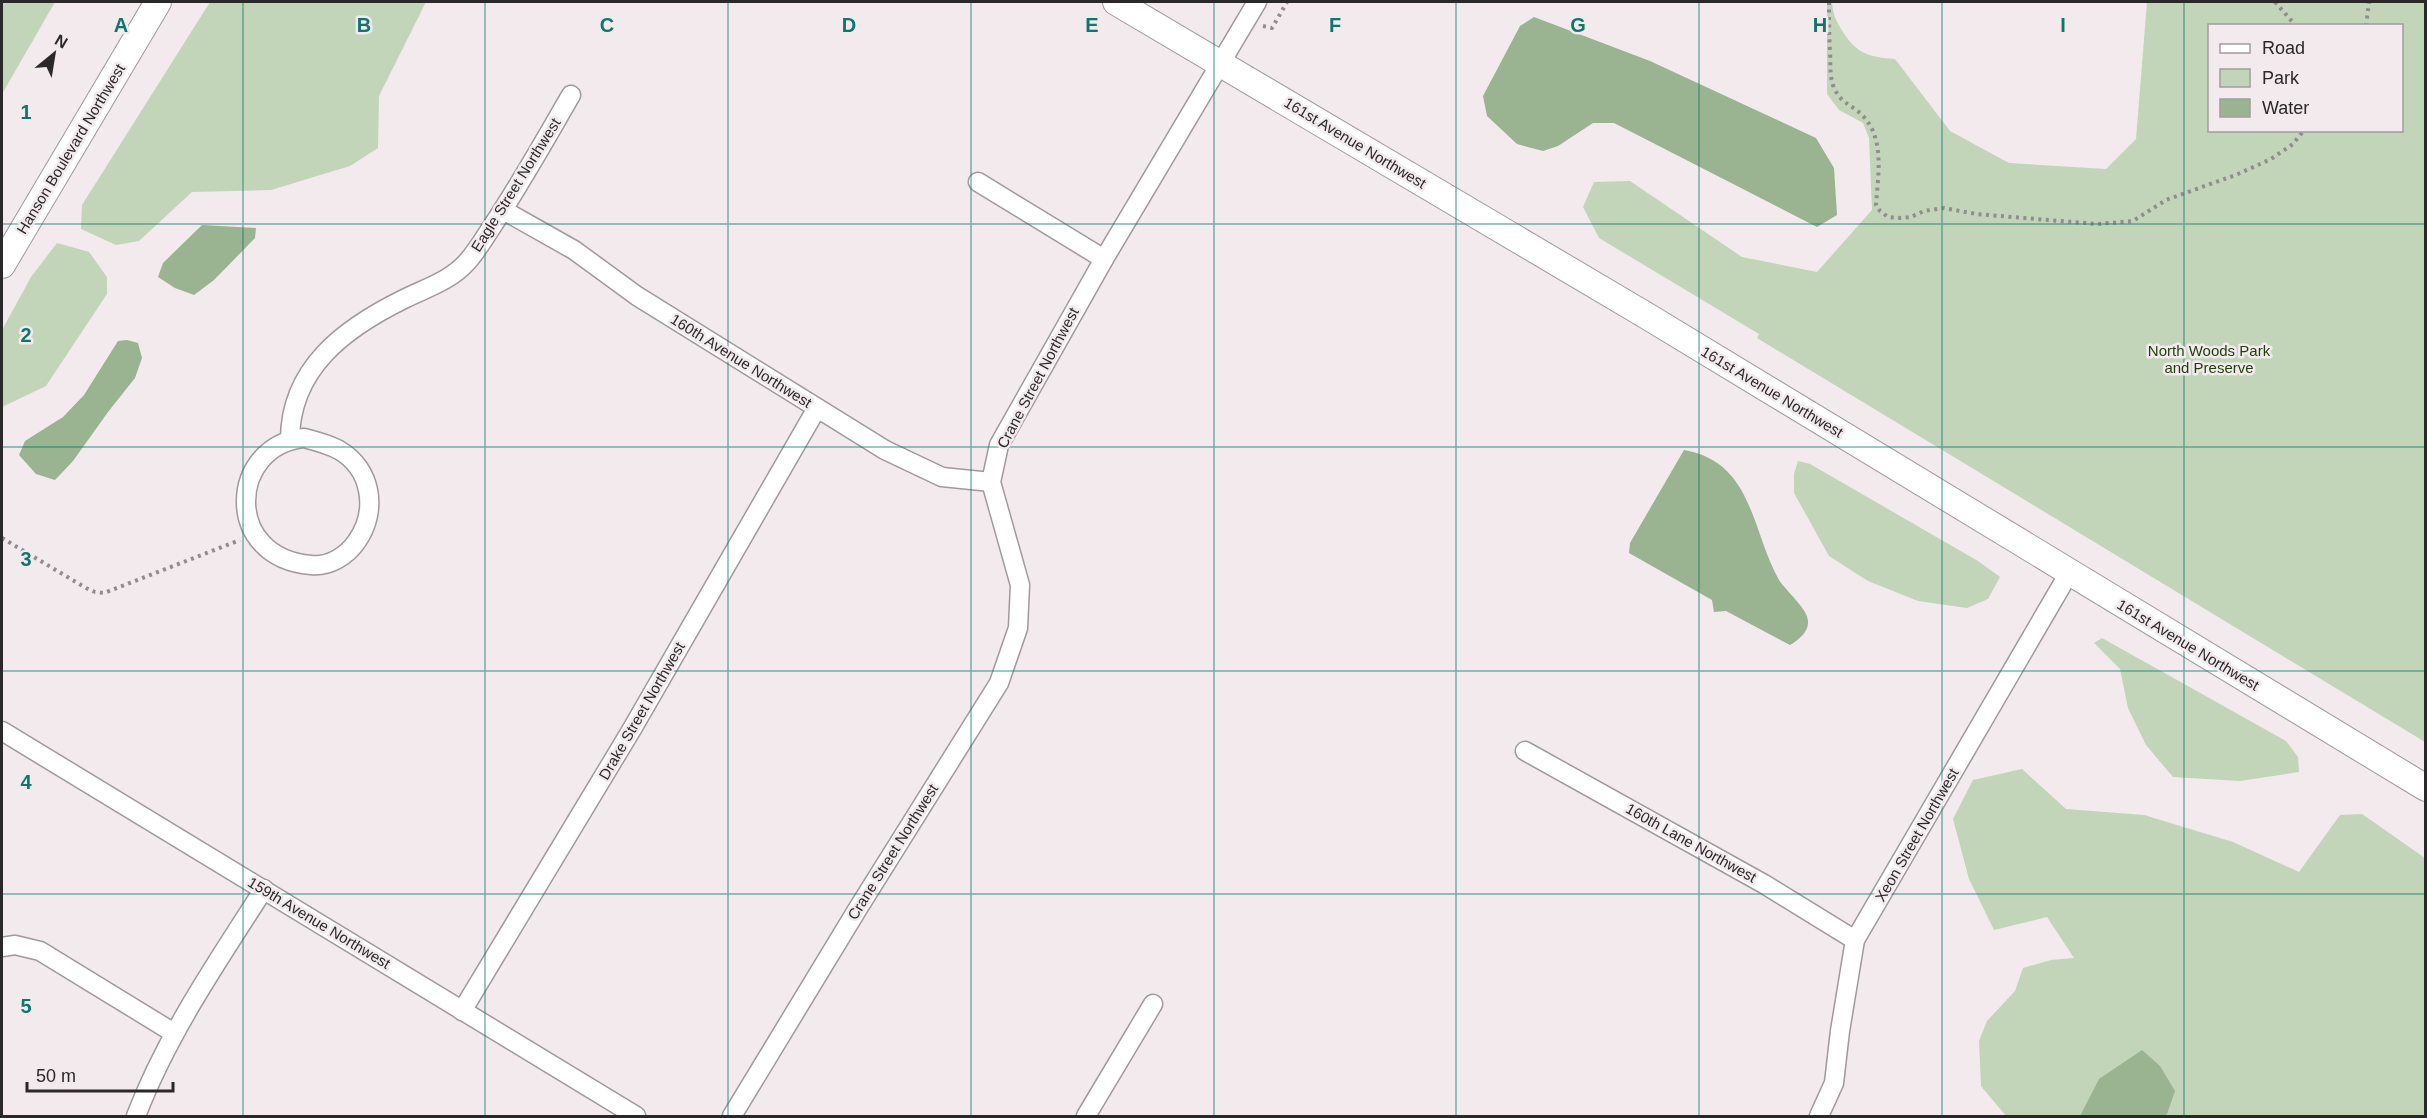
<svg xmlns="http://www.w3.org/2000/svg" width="2427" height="1118" font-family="Arial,sans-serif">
<rect width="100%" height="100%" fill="#f2eaed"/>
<g fill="#c2d5b9" fill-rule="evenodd">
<path d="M2,2H55L2,94Z"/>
<path d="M210,2H426L379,96L378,148L350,166L271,190L192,192L139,241L116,245L81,229L82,205Z"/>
<path d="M1827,2H1832C1833,15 1836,21 1843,32C1857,54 1869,57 1895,59L1950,131L2009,163L2106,169L2136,139L2147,2H2425V742L1757,338L1759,334L1599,238L1583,207L1594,182L1630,181L1742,257L1817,272L1872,210L1869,138L1863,123L1839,110L1827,94ZM2210,26H2402V130H2210Z"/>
<path d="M57,243L89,252L107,277V294L46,386L2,407V330L31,277Z"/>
<path d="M1798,461L1810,464L1978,561L2000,577L1988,599L1967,608L1918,601L1868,581L1829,556L1794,493V474Z"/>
<path d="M2102,638L2286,741L2298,757L2299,772L2240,781L2173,777L2146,745L2128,708L2120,669L2094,643Z"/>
<path d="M2022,769L2066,809L2144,815L2233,842L2299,872L2340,815L2362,814L2425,858V1116H2006L1981,1086L1979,1041L1987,1021L2015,991L2023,968L2051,960L2074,958L2047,917L1994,930L1969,879L1953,819L1973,780Z"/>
</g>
<g fill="#9ab390">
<path d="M1534,17L1650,61L1816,138L1834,168L1837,215L1817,227L1614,123H1593L1558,146L1543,151L1517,144L1487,116L1483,96L1520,26Z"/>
<path d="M202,225L256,228L255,238L214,280L194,295L175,288L158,277L163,263Z"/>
<path d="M127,340L138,343L142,358L135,378L108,412L73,461L55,480L36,474L19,455L25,441L63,417L84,395L118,341Z"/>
<path d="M1684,450C1753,462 1751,530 1779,580C1786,591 1808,609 1808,621C1809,632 1798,640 1790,645L1726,611L1714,612L1712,600L1629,553L1630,543Z"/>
<path d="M2142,1050L2160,1066L2175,1091L2167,1114L2164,1116H2080L2099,1079Z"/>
</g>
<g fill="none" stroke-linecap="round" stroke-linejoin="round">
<defs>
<g id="street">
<path d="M978,182L1104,259"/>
<path d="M503,210L574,250L637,296L885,450L942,477L991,482"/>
<path d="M304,438C316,441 328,444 339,450C372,469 378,511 357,541C347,556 329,567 311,565C222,558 229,445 304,438Z"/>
<path d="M290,440C290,368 345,328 404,299C426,288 450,281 467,262C477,251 485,237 493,225C521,183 546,138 571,95"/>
<path d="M2,731L636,1116"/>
<path d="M1525,751L1764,884L1855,940"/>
<path d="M2,947L15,945L40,951L174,1033"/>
<path d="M462,1011L632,729L817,408"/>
<path d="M136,1116C167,1035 217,962 264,889"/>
<path d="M732,1116L857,910L999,683L1018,628L1020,585L991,482L999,445L1104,259L1257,2"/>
<path d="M1086,1116L1153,1004"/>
<path d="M1819,1116L1834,1083L1840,1031L1855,940L2069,573"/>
</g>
<g id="secondary">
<path d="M1116,2L1647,316L2426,788"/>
<path d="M2,265L158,2"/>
</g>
</defs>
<use href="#street" stroke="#a1999c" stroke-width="21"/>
<use href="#secondary" stroke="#a1999c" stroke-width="28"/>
<g stroke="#918c8e" stroke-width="4" stroke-dasharray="3 4.5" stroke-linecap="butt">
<path d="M1829,2C1829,19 1829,35 1830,52C1831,65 1829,75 1834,88C1842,105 1852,104 1863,116C1885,139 1878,176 1876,205L1880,211L1888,217L1901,218L1911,217L1924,211L1944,208L1976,214L2097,224L2133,221L2166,200L2238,174L2271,159L2293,144L2304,130"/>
<path d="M2275,2L2296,26"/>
<path d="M1263,26L1272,28L1287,2"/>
<path d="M2366,26L2369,2"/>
<path d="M2,538L86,588L95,592L104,593L240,540"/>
</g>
<use href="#street" stroke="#fff" stroke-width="18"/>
<use href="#secondary" stroke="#fff" stroke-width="26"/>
</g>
<path fill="none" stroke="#0f766e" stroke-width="1.5" stroke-opacity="0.55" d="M243,2V1116M485,2V1116M728,2V1116M971,2V1116M1214,2V1116M1456,2V1116M1699,2V1116M1942,2V1116M2184,2V1116M2,224H2426M2,447H2426M2,671H2426M2,894H2426"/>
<g text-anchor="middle" stroke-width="5" stroke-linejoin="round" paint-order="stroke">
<g font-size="15" fill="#2b282a" stroke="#f2eaed">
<text transform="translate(1355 143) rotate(31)" y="5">161st Avenue Northwest</text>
<text transform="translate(71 149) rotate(-59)" y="5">Hanson Boulevard Northwest</text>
<text transform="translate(516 185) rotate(-58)" y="5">Eagle Street Northwest</text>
<text transform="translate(741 361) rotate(32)" y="5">160th Avenue Northwest</text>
<text transform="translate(1038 378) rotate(-62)" y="5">Crane Street Northwest</text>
<text transform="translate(1772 392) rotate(31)" y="5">161st Avenue Northwest</text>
<text transform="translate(2188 645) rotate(31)" y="5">161st Avenue Northwest</text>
<text transform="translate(642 711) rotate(-60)" y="5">Drake Street Northwest</text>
<text transform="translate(1917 835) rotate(-60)" y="5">Xeon Street Northwest</text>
<text transform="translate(1691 843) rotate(29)" y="5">160th Lane Northwest</text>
<text transform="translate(893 852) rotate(-58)" y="5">Crane Street Northwest</text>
<text transform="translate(319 923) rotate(31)" y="5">159th Avenue Northwest</text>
</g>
<g font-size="15" fill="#1e3e0a" stroke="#f2eaed">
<text x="2209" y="356">North Woods Park<tspan x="2209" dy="17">and Preserve</tspan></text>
</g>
</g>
<g font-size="20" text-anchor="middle" font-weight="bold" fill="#0f766e" stroke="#f2eaed" stroke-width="5" stroke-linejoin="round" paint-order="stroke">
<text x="121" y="32">A</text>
<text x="364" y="32">B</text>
<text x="607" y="32">C</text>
<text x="849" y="32">D</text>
<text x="1092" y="32">E</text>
<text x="1335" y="32">F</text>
<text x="1578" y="32">G</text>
<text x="1820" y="32">H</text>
<text x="2063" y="32">I</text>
<text x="26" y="119">1</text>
<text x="26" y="342">2</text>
<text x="26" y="566">3</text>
<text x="26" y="789">4</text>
<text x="26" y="1013">5</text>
</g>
<rect width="2427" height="1118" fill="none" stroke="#2b282a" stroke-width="6"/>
<rect x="2208" y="24" width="195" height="108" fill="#f2eaed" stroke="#a29c9f" stroke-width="1.5"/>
<rect x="2220" y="44" width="30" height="9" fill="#ffffff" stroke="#a29c9f" stroke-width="1.5"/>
<text x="2262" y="54" font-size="18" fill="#2b282a">Road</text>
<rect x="2220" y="69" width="30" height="18" fill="#c2d5b9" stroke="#a29c9f" stroke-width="1.5"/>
<text x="2262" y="84" font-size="18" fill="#2b282a">Park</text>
<rect x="2220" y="99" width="30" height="18" fill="#9ab390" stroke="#a29c9f" stroke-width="1.5"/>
<text x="2262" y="114" font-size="18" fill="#2b282a">Water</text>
<g transform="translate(54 54) rotate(30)" stroke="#f2eaed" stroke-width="4.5" paint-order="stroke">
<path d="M0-4.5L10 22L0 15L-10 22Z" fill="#2b282a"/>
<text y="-9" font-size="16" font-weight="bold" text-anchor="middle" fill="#2b282a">N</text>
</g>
<path d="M27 1082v9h146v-9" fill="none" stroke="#2b282a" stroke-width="3"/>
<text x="36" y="1082" font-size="18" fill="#2b282a" stroke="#f2eaed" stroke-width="4.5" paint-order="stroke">50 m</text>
</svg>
